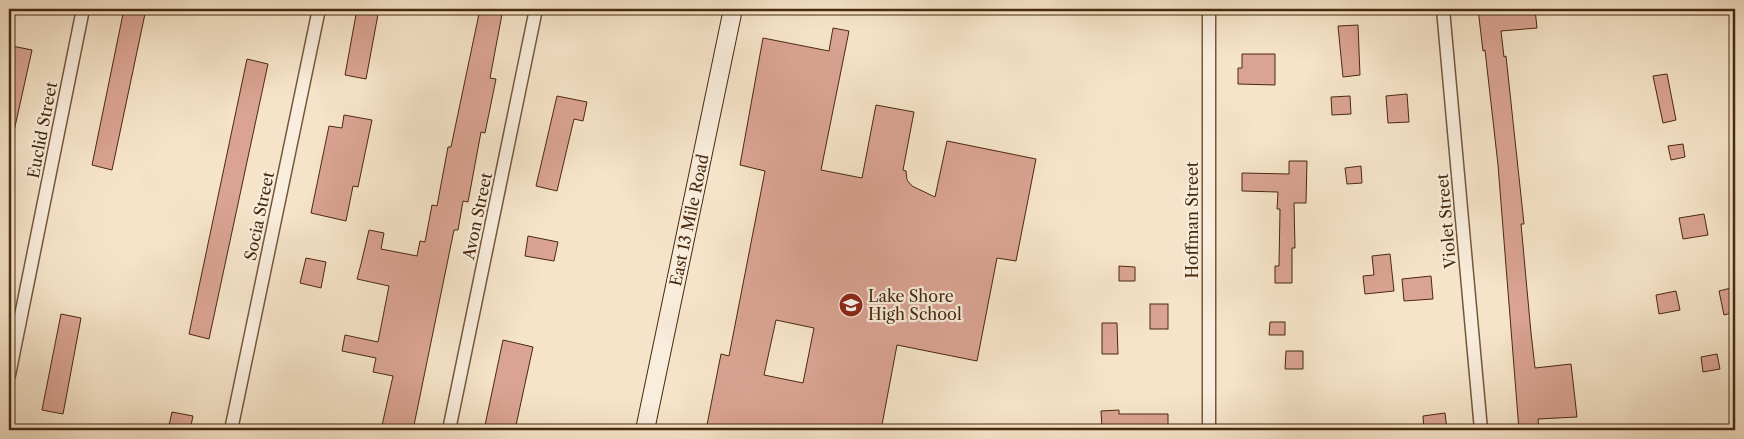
<svg xmlns="http://www.w3.org/2000/svg" width="1744" height="439" font-family="'Libre Caslon Text',serif">
<rect width="100%" height="100%" fill="#f6e4ca"/>
<filter id="stains"><feTurbulence type="fractalNoise" baseFrequency=".004" numOctaves="4"/><feColorMatrix values="0 0 0 0 .2 0 0 0 0 .09 0 0 0 0 .02 0 0 0 .5 -.17"/></filter>
<radialGradient id="worn" r=".72"><stop offset=".6" stop-color="#630" stop-opacity="0"/><stop offset="1" stop-color="#630" stop-opacity=".3"/></radialGradient>
<g fill="#daa393" stroke="#472a0d" fill-rule="evenodd">
<path d="M124,9H146L112,170L92,165Z"/>
<path d="M357,9H379L366,79L345,75Z"/>
<path d="M480,9H503L490,78L496,79L485,133L481,132L468,202L463,201L458,230H454L413,430H381L393,376L373,372L376,358L342,351L345,335L378,342L389,286L357,279L361,264L369,230L384,233L381,249L417,256L420,241L425,242L432,205L437,206L448,147H451Z"/>
<path d="M1478,9H1535L1537,28L1501,31L1504,57L1506,56L1524,224H1521L1531,333L1535,368L1571,364L1577,417L1538,419L1539,430H1519L1498,165L1485,50L1483,51Z"/>
<path d="M1358,25L1360,75L1343,77L1338,26Z"/>
<path d="M833,28L849,31L821,170L862,178L876,105L914,112L903,170L906,171L907,180L912,186L935,197L947,141L1036,159L1016,261L997,258L977,361L897,345L881,430H706L721,354L729,356L765,171L740,165L763,38L829,51ZM776,320L814,328L803,383L764,375Z"/>
<path d="M12,46L32,50L14,131H9V60Z"/>
<path d="M1242,54H1275V85L1238,84V68H1242Z"/>
<path d="M247,59L268,64L209,339L189,334Z"/>
<path d="M1667,74L1676,120L1663,123L1653,76Z"/>
<path d="M1407,94L1409,122L1388,123L1386,96Z"/>
<path d="M557,96L587,102L583,121L574,119L557,191L536,186Z"/>
<path d="M1350,96L1351,114L1332,115L1331,97Z"/>
<path d="M344,115L372,120L358,187L353,186L346,221L311,213L329,126L342,128Z"/>
<path d="M1683,144L1685,157L1671,160L1668,146Z"/>
<path d="M1289,161H1307L1306,203H1294L1295,248H1292V283H1275V266H1279L1280,209H1277L1278,192L1242,191V173L1289,174Z"/>
<path d="M1361,166L1362,183L1347,184L1345,168Z"/>
<path d="M1704,214L1708,235L1683,239L1679,218Z"/>
<path d="M528,236L558,242L554,261L525,256Z"/>
<path d="M1390,254L1394,291L1365,294L1363,276L1374,275L1372,256Z"/>
<path d="M306,258L326,262L321,288L300,283Z"/>
<path d="M1119,266L1135,267V281H1119Z"/>
<path d="M1431,276L1433,299L1404,301L1402,279Z"/>
<path d="M1735,287V312L1724,315L1719,291Z"/>
<path d="M1676,291L1680,310L1659,314L1656,295Z"/>
<rect x="1150" y="304" width="18" height="25"/>
<path d="M61,314L81,318L63,414L42,410Z"/>
<path d="M1270,322H1285V335H1269Z"/>
<path d="M1102,323H1117L1118,354H1102Z"/>
<path d="M503,340L533,347L518,416L515,430H484Z"/>
<path d="M1286,351H1303V369H1285Z"/>
<path d="M1717,354L1720,369L1703,372L1701,357Z"/>
<path d="M1119,410V414H1168V430H1139V426L1102,428L1101,411Z"/>
<path d="M172,412L193,416L190,430H168Z"/>
<path d="M1445,413L1447,430H1424L1423,416Z"/>
</g>
<g fill="none" stroke-linecap="round" stroke-linejoin="round">
<defs>
<g id="minor">
<path d="M1209,9V430"/>
<path d="M1443,9L1481,430"/>
<path d="M9,375L83,9"/>
<path d="M231,430L319,9"/>
<path d="M449,430L536,9"/>
</g>
<path id="secondary" d="M645,430L733,9"/>
</defs>
<use href="#minor" stroke="#73583c" stroke-width="15"/>
<use href="#secondary" stroke="#472a0d" stroke-width="20"/>
<use href="#minor" stroke="#f9eddd" stroke-width="12"/>
<use href="#secondary" stroke="#f9eddd" stroke-width="18"/>
</g>
<defs>
<symbol id="school-disc" viewBox="-11 -11 22 22"><circle r="9.5" fill="#8f2418" stroke="#f9eddd"/><path d="M0-5L7-2L0 1L-7-2ZM-4 1L0 2.5L4 1V4Q0 6-4 4Z" fill="#fff"/></symbol>
</defs>
<g fill-rule="evenodd">
<use href="#school-disc" x="837" y="291" width="28" height="28"/>
</g>
<g text-anchor="middle" stroke-width="4.5" stroke-linejoin="round" paint-order="stroke">
<g font-size="16" fill="#472a0d" stroke="#f9eddd">
<text transform="translate(42 130) rotate(-79)" y="6">Euclid Street</text>
<text transform="translate(259 216) rotate(-78)" y="6">Socia Street</text>
<text transform="translate(477 216) rotate(-78)" y="6">Avon Street</text>
<text transform="translate(689 220) rotate(-78)" y="6">East 13 Mile Road</text>
<text transform="translate(1192 220) rotate(-90)" y="6">Hoffman Street</text>
<text transform="translate(1446 221) rotate(-95)" y="6">Violet Street</text>
</g>
<g font-size="16" fill="#472a0d" stroke="#f9eddd" text-anchor="start">
<text x="868" y="302">Lake Shore<tspan x="868" dy="18">High School</tspan></text>
</g>
</g>
<rect width="1744" height="439" fill="none" stroke="#f6e4ca" stroke-width="30"/>
<rect x="10" y="10" width="1724" height="419" fill="none" stroke="#472a0d" stroke-width="2.5"/>
<rect x="15" y="15" width="1714" height="409" fill="none" stroke="#472a0d"/>
<rect width="100%" height="100%" filter="url(#stains)"/>
<rect width="100%" height="100%" fill="url(#worn)"/>
</svg>
